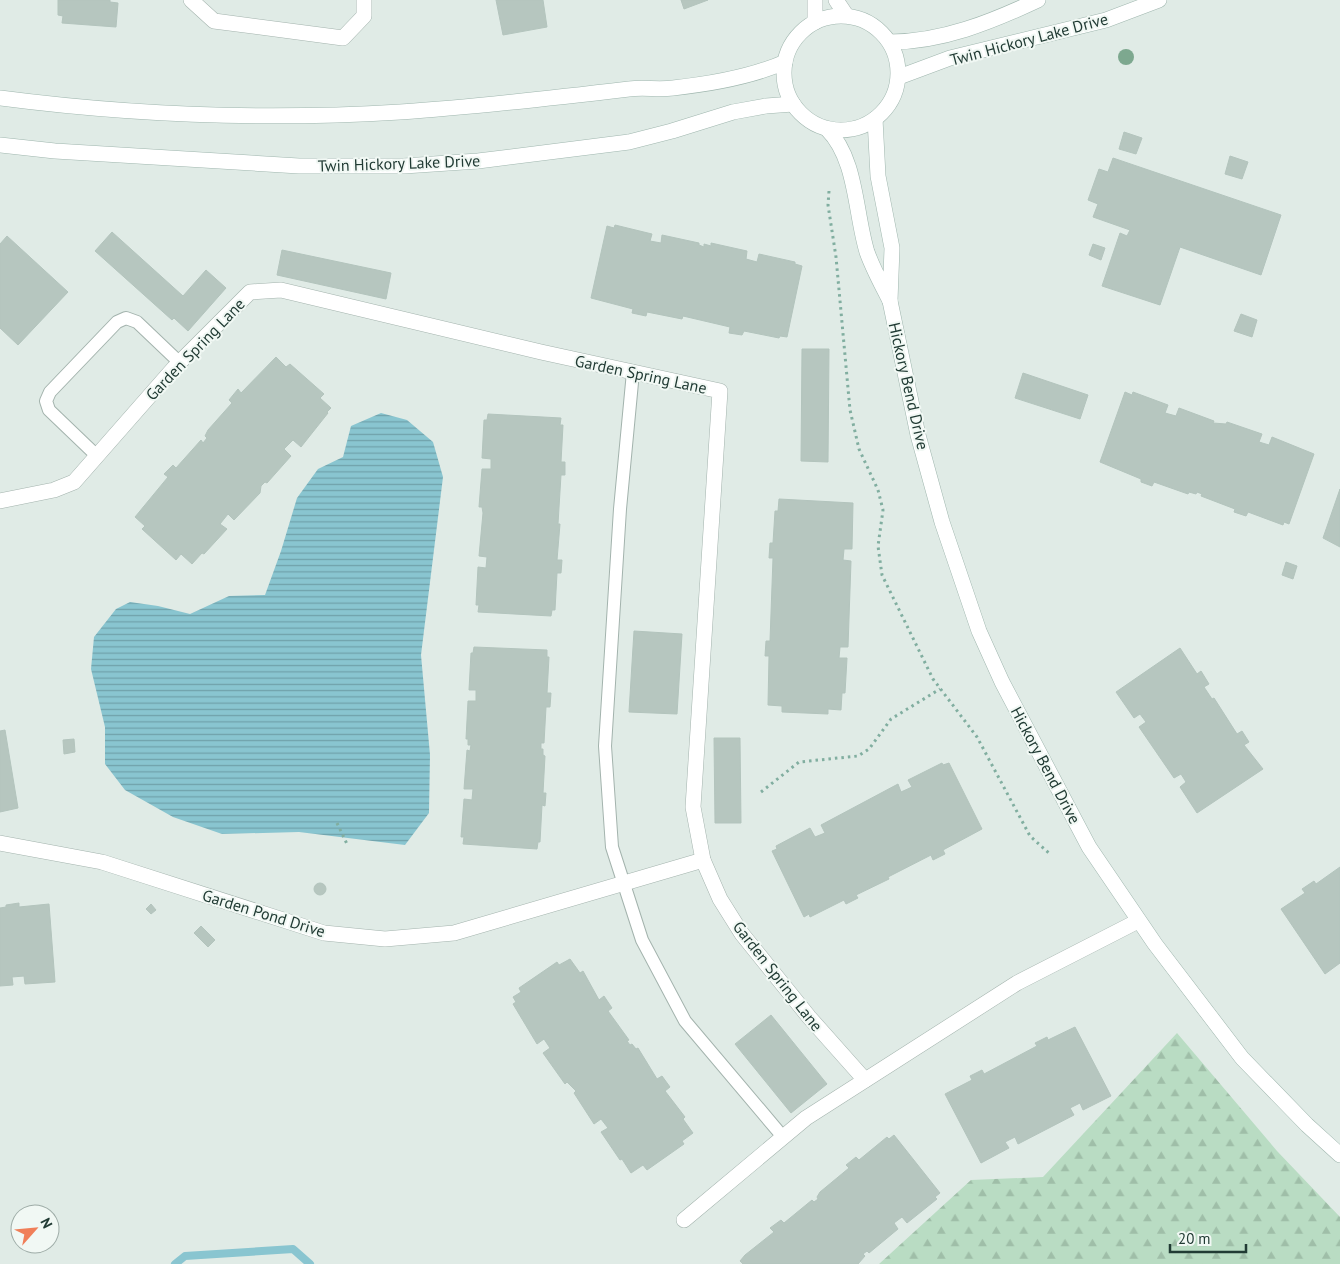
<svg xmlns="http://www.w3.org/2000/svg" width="1340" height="1264" font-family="'PT Sans',sans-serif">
<defs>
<pattern id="forest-firs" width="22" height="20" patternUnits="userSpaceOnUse" patternTransform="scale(1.25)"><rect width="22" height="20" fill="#b9dcc3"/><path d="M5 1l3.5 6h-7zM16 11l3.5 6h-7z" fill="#9fbea8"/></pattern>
<pattern id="water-rules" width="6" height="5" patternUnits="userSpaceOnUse" patternTransform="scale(1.25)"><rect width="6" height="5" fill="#89c5d0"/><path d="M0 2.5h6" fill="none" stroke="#70a1aa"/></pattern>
</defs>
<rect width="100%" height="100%" fill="#e0ebe6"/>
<path fill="url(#forest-firs)" d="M1177,1033L1277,1151L1340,1217V1264H879L971,1180L1043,1177Z"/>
<path fill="url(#water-rules)" d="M381,413L407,420L433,442L443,477L421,655L430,755L429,813L405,845L299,832L222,834L173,817L125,790L105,764V727L91,669L94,637L116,609L130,602L158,606L190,614L229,596L265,595L281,551L297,498L318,469L343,457L351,426Z"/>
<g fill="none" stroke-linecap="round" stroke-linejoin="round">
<path stroke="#89c5d0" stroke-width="8" d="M175,1264L185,1256L293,1249L310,1264"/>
</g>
<g fill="#b6c6bf" stroke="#b3c4bd">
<path d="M58,0H110V2L118,3L116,27L62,23L63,16L58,15Z"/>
<path d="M496,0H543L547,27L503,35Z"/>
<path d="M681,0H708L684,9Z"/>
<path d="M1124,132L1142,138L1136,154L1119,149Z"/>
<path d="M1230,156L1248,162L1242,179L1225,174Z"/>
<path d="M1113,158L1281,215L1261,275L1180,247L1160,305L1102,286L1120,233L1127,236L1130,230L1093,217L1098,204L1088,200L1099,169L1108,172Z"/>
<path d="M615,225L652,234L650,241L661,243L662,235L699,243V245L704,247V244L711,246V243L747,251L746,259L757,262L759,254L795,262V264L802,266L787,337L780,336L779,338L744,331L742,335L729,333L730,327L683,316L682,319L647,312L646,316L632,313L633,309L591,298L607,226L614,228Z"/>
<path d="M112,232L183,296L206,270L226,288L188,331L174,318L172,320L95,251Z"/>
<path d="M7,236L68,292L18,345L0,328V244Z"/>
<path d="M1093,244L1105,248L1101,260L1089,255Z"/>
<path d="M282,250L391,273L386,299L277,275Z"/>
<path d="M1241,314L1257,320L1252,337L1234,331Z"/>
<path d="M802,349H829L828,462L801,461Z"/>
<path d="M276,357L286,367L290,364L324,394L320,398L331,408L327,412L328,413L301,447L293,440L284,449L291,456L267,483L265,482L261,486L260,493L234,520L228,514L220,524L227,529L204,554L202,553L192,564L181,554L176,560L142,529L145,526L135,517L168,477L164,474L173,465L176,468L201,440L203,443L207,438L205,436L208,430L232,403L229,400L238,389L241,393Z"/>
<path d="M1023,373L1088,395L1080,419L1015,398Z"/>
<path d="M1125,392L1132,395L1133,392L1168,405L1165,413L1176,416L1179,408L1214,421L1213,423L1226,424L1227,422L1262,434L1259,442L1269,445L1272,437L1314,454L1289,524L1284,522L1283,525L1248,512L1246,516L1234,512L1235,509L1201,496L1202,494L1197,492L1196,494L1189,492L1188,494L1154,482L1152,486L1141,482V479L1100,462Z"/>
<path d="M488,414L561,418L560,425H563L561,462H565V475H561L558,524H560L557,560H562L561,573H557L555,610H552L551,616L478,612L479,605H476L478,567L486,568L487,557L479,556L483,513L482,507H479L482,469H491V459L482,458L484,420H487Z"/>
<path d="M1340,489V547L1323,538Z"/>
<path d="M779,499L853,503L852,549H844L843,560L851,561L848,647H840L839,658H847L845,693H842L841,710L828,709V714L782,712V706L768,705L769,656H765L766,641H770L773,558H769L770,543H773L775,511H778Z"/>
<path d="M1286,562L1297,566L1293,579L1282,575Z"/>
<path d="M634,631L682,634L677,714L629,712Z"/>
<path d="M474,647L547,650V657H549L547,693H551L550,707H546L544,743H541V749H543V755L545,756L543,793H546L545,806L542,805L540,842H538L537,849L463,844L464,837H461L464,799L472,800L473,789H464L467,750L470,751L471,745H468V739H466L468,701H476V690H469L471,653H473Z"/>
<path d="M1180,648L1197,674L1201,671L1209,684L1204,687L1212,699L1214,698L1237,734L1242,731L1249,742L1244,745L1263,769L1197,813L1180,787L1186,782L1181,774L1174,778L1139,727L1146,722L1140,714L1134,718L1116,692Z"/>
<path d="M5,730L18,808L0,812V731Z"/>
<path d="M714,738H740L741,823H715Z"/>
<path d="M74,739L75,752L64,754L63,740Z"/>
<path d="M942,763L943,765L949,763L982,829L943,850L945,854L933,860L931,855L888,877L889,879L856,895L858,898L846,904L844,900L810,917L809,914L804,917L772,851L777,849L776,846L810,828L815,837L825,833L821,825L898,784L901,792L912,787L908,780Z"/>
<path d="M1340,867V963L1325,974L1281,909L1305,893L1302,889L1314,881L1316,884Z"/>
<circle cx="320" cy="889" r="6"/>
<path d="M19,903V907L49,904L55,982L25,984L24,976L12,977L13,985L0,986V908L6,907V905Z"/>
<path d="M151,904L156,910L151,914L146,909Z"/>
<path d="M201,926L215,940L208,947L194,933Z"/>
<path d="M570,959L580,973L583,971L599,1000L604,996L612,1008L608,1011L629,1040L627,1041L630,1045L632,1044L636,1049L638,1048L657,1079L662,1076L670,1087L665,1091L685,1117L683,1119L693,1133L682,1141L684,1144L647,1170L643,1165L631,1173L622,1159L620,1160L601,1132L608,1128L601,1119L594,1124L574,1093L576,1091L567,1082L565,1084L543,1053L550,1048L544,1039L537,1044L513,1004L516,1002L513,997L521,992L519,988L557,962L559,965Z"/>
<path d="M771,1015L827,1084L791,1113L735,1044Z"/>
<path d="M1075,1027L1111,1096L1083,1110L1080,1103L1070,1108L1074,1115L1018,1144L1015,1137L1005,1142L1009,1148L981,1163L945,1094L972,1080L970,1076L982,1070L984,1074L1037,1046L1035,1043L1047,1037L1048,1040Z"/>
<path d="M894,1135L940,1193L935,1197L937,1199L907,1223L902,1217L894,1223L898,1229L869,1253L867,1251L863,1254L865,1256L858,1264H743L740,1261L745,1255L774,1232L770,1228L781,1220L784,1223L812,1200L814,1202L818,1199L817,1197L820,1192L849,1168L846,1165L856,1157L859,1160L887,1137L889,1139Z"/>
</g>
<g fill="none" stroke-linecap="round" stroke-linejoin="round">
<defs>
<g id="lane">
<path d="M633,372L620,509L605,746L612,847L642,940L685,1021L783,1137"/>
<path d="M97,456L49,410L46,401L50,392L117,322L126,318L137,322L179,362"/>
</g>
<g id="street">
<path d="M191,0L214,21L343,38L364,16V0"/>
<path d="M815,0V22"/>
<path d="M836,0L846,15"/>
<path d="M0,501L54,490L74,482L174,368L250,292L281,290L541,352L720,391L693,807L703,860L720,899L742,934L809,1017L865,1080"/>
<path d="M0,843L102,862L324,933L385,939L454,933L703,860"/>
<path d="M684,1220L806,1118L1017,983L1138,921"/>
</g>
<g id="secondary">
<circle cx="841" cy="73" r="57"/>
<path d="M890,42C942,42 991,22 1038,0"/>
<path d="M899,77L950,58L1106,20L1159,0"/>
<path d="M0,98C130,115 269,120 400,112C477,107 553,98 629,89C644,87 658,90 673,88C710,84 751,77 785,62"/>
<path d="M827,129C857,159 855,213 867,252C873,269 882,285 890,301L892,248L878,176L875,119"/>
<path d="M0,145L55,151L299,166H404L478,161L629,142L672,131L733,112L766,106L793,104"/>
<path d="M890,301L918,435L942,522L979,631L1002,682L1089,847L1155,944L1242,1058L1307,1125L1340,1155"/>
</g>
</defs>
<use href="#lane" stroke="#a3b3ad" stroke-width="14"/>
<use href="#street" stroke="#a3b3ad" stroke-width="16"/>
<use href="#secondary" stroke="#9fb6ae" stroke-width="16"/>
<g stroke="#81aea0" stroke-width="3" stroke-dasharray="2.5 4" stroke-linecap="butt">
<path d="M829,191L828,205L836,257L850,410L859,449L878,490L883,510L878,546L882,575L933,679L977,737L1030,836L1051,855"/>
<path d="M761,792L799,762L858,756L869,749L891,719L940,689"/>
<path d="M337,823L347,844"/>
</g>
<use href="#lane" stroke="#fff" stroke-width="12"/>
<use href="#street" stroke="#fff" stroke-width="15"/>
<use href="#secondary" stroke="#fff" stroke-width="15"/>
</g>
<circle fill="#7da88f" cx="1126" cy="57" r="8"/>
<g text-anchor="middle" stroke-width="4" stroke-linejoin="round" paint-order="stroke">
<g font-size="16" fill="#213b34" stroke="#f1f8f4">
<text transform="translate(1029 39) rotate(-15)" y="6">Twin Hickory Lake Drive</text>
<text transform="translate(399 163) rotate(-2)" y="6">Twin Hickory Lake Drive</text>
<text transform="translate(195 349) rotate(-46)" y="6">Garden Spring Lane</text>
<text transform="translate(641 374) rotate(12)" y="6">Garden Spring Lane</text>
<text transform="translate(909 386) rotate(77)" y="6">Hickory Bend Drive</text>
<text transform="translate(1046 765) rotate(62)" y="6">Hickory Bend Drive</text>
<text transform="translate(264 913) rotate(17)" y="6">Garden Pond Drive</text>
<text transform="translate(778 976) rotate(52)" y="6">Garden Spring Lane</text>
</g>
</g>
<g transform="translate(35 1229) rotate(63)"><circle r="24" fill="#f1f8f4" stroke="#9eaca7"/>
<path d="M0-4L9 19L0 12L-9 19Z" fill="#f07f59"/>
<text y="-8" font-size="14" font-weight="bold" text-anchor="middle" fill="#213b34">N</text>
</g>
<path d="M1170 1244v8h76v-8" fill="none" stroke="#213b34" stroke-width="2.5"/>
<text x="1178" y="1244" font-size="15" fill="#213b34" stroke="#f1f8f4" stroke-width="4" paint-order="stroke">20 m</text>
</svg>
